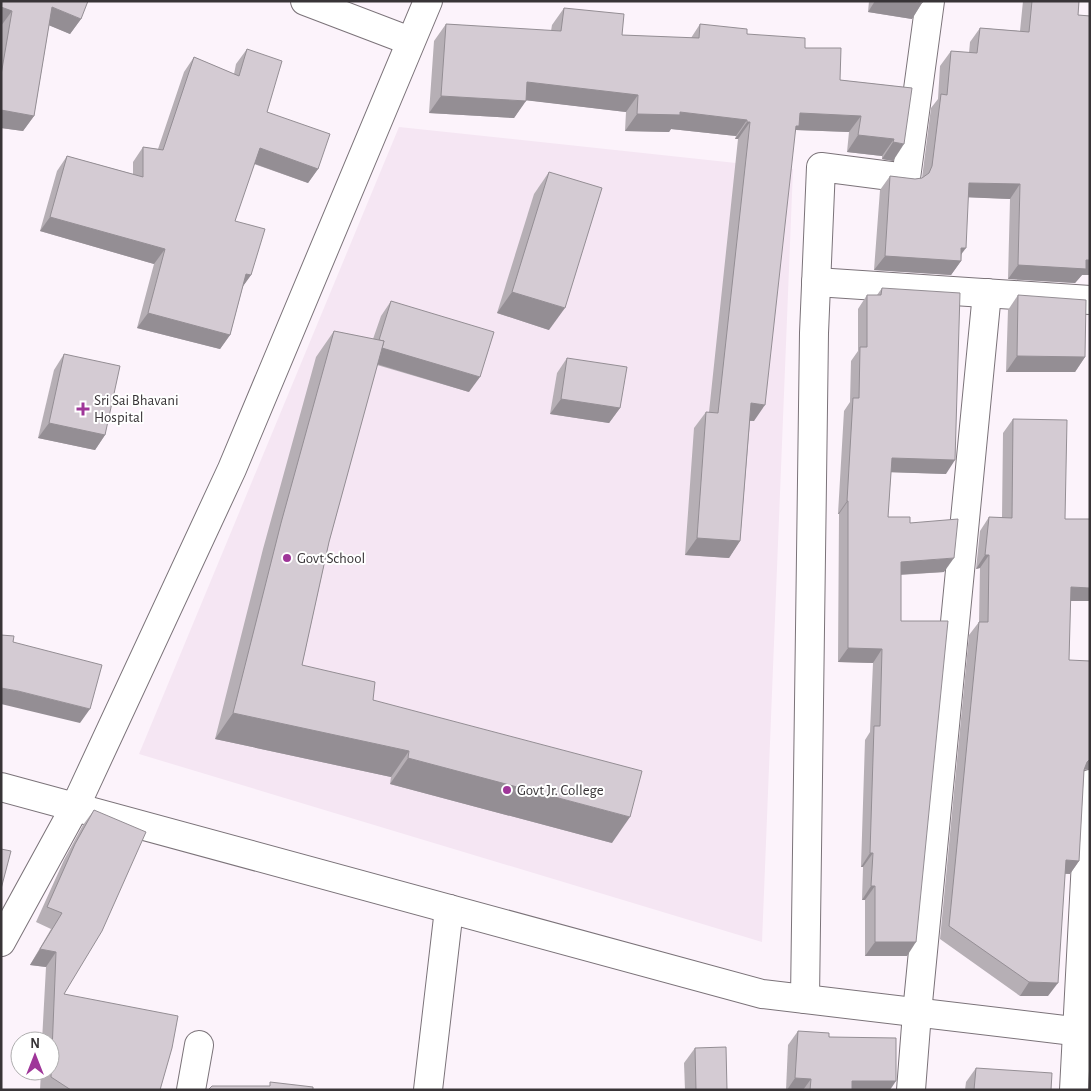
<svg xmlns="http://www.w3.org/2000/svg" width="1091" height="1091" font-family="'Alegreya Sans',sans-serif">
<rect width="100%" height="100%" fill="#fcf3fb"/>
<path fill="#f5e6f3" d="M399,127L793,169L762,942L139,754Z"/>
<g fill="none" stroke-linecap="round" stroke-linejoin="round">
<defs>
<g id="minor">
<path d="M305,1L410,41"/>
<path d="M816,282L1090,300"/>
<path d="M1,942L75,807L232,469L428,1"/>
<path d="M805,999L814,333L821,167L906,178L930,1"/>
<path d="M191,1090L199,1045"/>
<path d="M428,1090L449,909"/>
<path d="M911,1090L917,1013L987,293"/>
<path d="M1074,1090L1090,784"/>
</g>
<path id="major" d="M1,787L762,994L1090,1033"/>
</defs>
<use href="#minor" stroke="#7b7379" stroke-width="30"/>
<use href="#major" stroke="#7b7379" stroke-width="30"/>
<use href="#minor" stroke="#fff" stroke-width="28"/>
<use href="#major" stroke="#fff" stroke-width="28"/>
</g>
<g fill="#b6afb5">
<path d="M1,1L81,19L70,34L49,25L34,116L23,131L1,128Z"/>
<path d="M869,1H923L912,19L868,12Z"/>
<path d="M1023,1H1079L1078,15L1090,16V275H1082L1075,283L1008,279L1010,199L968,197L961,261L951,275L874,270L880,190L890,176L915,179L922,178L931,108L938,99L940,66L951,51L969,53L970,42L980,28L1020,31Z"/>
<path d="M564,8L622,35L691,38L700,24L747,34L805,48L840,80L912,88L893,161L882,159V156L847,152L849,132L796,130L795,132L754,421H750L740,541L729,558L685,555L694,428L706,412H709L738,139H735L736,136L671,129L669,132L625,131L626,112L526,100L514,118L429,113L434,41L446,24L551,31L552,25Z"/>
<path d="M247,49L267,112L318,169L308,183L254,164L235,221L251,275L243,286L230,335L220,349L137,328L154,264L40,231L57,171L67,156L133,174V162L143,147L158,149L184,72L194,57L234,74L236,64Z"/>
<path d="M549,172V330L497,313L534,194Z"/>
<path d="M882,288L946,474L891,472L888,517L910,523L944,572L901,575V621L907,956H865V900H862L863,867H861L865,740L870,732L873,663L838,662L839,514H838L844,411L850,402L851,361L858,351V309L867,295H877Z"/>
<path d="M1018,295L1085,357L1075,372H1006L1008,310Z"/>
<path d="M391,301L469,392L377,365L329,542L302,665L373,700L612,843L390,784L391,777L215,739L263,549L316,357L334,331L373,339L381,316Z"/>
<path d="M64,354L105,435L95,450L38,438L54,370Z"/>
<path d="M567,358L620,408L609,423L550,414L557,373Z"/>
<path d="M1013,419L1065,519L1090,601H1070L1069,660L1084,770L1079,861L1070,874H1065L1048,996H1020L940,939L969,635L979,622L980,568L976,569L980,531L989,517L1002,518L1003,433Z"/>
<path d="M94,810L64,994L160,1090H40L41,1071H50V1041H42L46,967L30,965L51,929L36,922L64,860L83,825Z"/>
<path d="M798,1031L829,1037L890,1090H786L788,1045Z"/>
<path d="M695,1048L727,1090H685L684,1063Z"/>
<path d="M976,1068L1051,1090H965L966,1082Z"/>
</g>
<g fill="#948e94">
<path d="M875,1H909L922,3L912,19L868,12Z"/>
<path d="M1,7L12,11L1,26Z"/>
<path d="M52,7L81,19L70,34L41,22Z"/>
<path d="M527,82L638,95L626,112L515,99Z"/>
<path d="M441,96L526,101L514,118L429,113Z"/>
<path d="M1,110L34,116L23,131L1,128Z"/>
<path d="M680,112L747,120L736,136L671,129L669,132L625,131L637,114Z"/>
<path d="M800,113L861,116L849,132L796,130L787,143Z"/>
<path d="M747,122H750L738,139H735Z"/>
<path d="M858,135L894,139L882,156L847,152Z"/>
<path d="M893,142L904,144L893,161L882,159Z"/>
<path d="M260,148L318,169L308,183L250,162Z"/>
<path d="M969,183L1020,184L1010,199L959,197Z"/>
<path d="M50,217L165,249L154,264L40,231Z"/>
<path d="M961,248H966L957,260L961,261L951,275L874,270L885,256Z"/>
<path d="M1086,260H1090V275H1082L1075,283L1008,279L1018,265Z"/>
<path d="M246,274L251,275L241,289Z"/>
<path d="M512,292L565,308L549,330L497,313Z"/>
<path d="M148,313L230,335L220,349L137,328Z"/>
<path d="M377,346L480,377L469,392L367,361Z"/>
<path d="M1017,356L1085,357L1075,372H1006Z"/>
<path d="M561,399L620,408L609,423L550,414Z"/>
<path d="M751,403L765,405L754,421L739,420Z"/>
<path d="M49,423L105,435L95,450L38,438Z"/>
<path d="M892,458L955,460L946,474L883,472Z"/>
<path d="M847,501H848L839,514H838Z"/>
<path d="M697,538L740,541L729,558L685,555Z"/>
<path d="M985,555H989L980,568L976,569Z"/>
<path d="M954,558L944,572L892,575L901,562Z"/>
<path d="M1071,587L1090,588V601H1061Z"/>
<path d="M848,648L882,649L873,663L838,662Z"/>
<path d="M1,688L18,691L90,709L80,723L1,704Z"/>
<path d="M233,713L409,751L391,777L215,739Z"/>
<path d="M408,758L630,817L612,843L390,784Z"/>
<path d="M1090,759V769L1083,770L1087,762Z"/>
<path d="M870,853H873L863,867H861Z"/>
<path d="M1066,860L1079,861L1070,874L1057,873Z"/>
<path d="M871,886H875L865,900H862Z"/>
<path d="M875,942H916L907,956H865Z"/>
<path d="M40,949L56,952L46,967L30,965Z"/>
<path d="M1029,982L1058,983L1048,996H1020Z"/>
<path d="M795,1078L811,1079L803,1090H787Z"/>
<path d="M852,1081H896L890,1090H846Z"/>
</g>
<g fill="#d4cbd3" stroke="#948e94">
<path d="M1,1H88L81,19L52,7L34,116L1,110V75L12,11L1,7Z"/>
<path d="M909,1H923L922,3Z"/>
<path d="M1032,1H1079L1078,15L1090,16V260H1086V269L1018,265L1020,184L969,183L966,248H961V261L885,256L890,176L915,179L922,178L929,173L932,166L941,94L947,95L951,51L977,53L980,28L1029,32Z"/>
<path d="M564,8L624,14L622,35L699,38L700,24L747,29V34L805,38V48H841L840,80L912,88L904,144L893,142L894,139L858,135L861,116L800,113L799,126H796L765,405L751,403L740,541L697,538L706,412L718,413L750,122H747V120L680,112V115L637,114L638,95L527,82L526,101L441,96L446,24L561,31Z"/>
<path d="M247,49L282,61L267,112L330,134L318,169L260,148L235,221L265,229L251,275L246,274L230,335L148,313L165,249L50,217L67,156L143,177V147L163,150L194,57L239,76Z"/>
<path d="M549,172L602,188L565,308L512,292Z"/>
<path d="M882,288L960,293L955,460L892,458L888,517H910V523L958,519L954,558L901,562V621H948L916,942H875V886H871L873,853H870L874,726H880L882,649L848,648V501H847L853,398H859L860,347H867V295H881Z"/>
<path d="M1018,295L1086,300L1085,357L1017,356Z"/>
<path d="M391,301L494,332L480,377L382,348L384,341L379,340Z"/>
<path d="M334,331L384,341L329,542L302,665L375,682L373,700L642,771L630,817L408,758L409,751L233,713L281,523Z"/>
<path d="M64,354L120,366L105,435L49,423Z"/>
<path d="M567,358L627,367L620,408L561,399Z"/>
<path d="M1013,419L1067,420L1065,519H1090V588L1071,587L1069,660L1090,661V759L1087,762L1084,770L1079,861L1066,860L1058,983L1029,982L949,926L979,622H988L989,555H985L989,517L1012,518Z"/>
<path d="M1,635L14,636L13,642L102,665L90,709L18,691L1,688Z"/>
<path d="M94,810L146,832L102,931L64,994L178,1016L172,1048L160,1090H71L51,1077L56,952L40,949L62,913L47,907L75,844Z"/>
<path d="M1,849L11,851L1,889Z"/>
<path d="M798,1031L829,1033V1037L896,1038V1081H852V1090H810L811,1079L795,1078Z"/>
<path d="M726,1047L727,1090H696L695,1048Z"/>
<path d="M976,1068L1052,1073L1051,1090H974Z"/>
<path d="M270,1082L313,1087V1090H208L212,1086H270Z"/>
</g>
<g fill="#9f3699" stroke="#fff" stroke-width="2">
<path d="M80.5 401.5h5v5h5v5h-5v5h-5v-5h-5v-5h5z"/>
<circle cx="287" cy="558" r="5"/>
<circle cx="507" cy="790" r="5"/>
</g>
<g text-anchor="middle" stroke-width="4" stroke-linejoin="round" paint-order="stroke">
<g font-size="15" fill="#383437" stroke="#fff" text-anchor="start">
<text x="94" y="405">Sri Sai Bhavani<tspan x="94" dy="17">Hospital</tspan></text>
<text x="297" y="563">Govt School</text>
<text x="517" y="795">Govt Jr. College</text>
</g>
</g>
<rect width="1091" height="1091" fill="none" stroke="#383437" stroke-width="5"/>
<g transform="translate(35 1056)"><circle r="24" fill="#ffffff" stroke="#afaeaf"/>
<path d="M0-4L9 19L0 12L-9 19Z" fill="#9f3699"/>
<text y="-8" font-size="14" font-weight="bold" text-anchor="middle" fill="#383437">N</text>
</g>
</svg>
